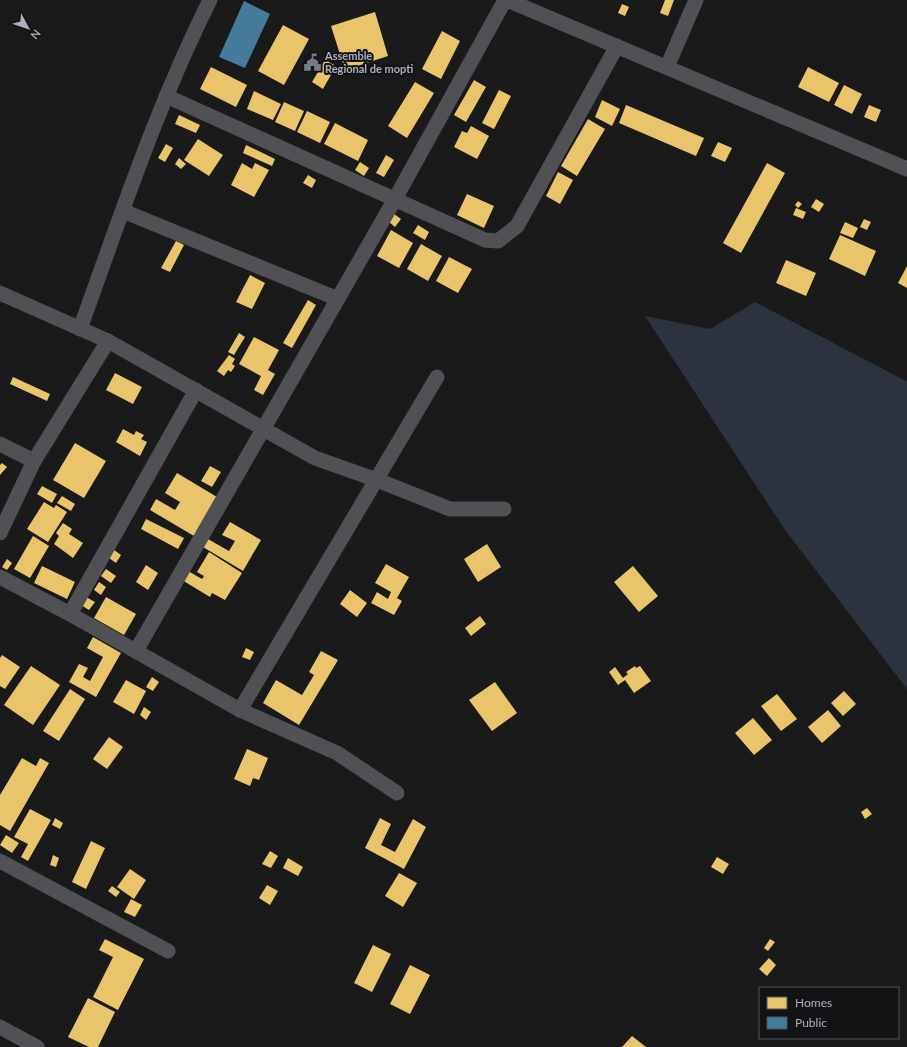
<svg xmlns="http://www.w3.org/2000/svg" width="907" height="1047" font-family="Lato,sans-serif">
<rect width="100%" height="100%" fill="#1a1a1b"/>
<path fill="#2c333e" d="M755,302L904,380L907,381V689L785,530L645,316L710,329Z"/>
<g fill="#e9c46a">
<path d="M665,0H674L668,16L660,13Z"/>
<path d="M622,4L629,7L625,16L618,13Z"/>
<path d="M375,12L388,56L345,70L331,26Z"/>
<path d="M283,25L309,39L284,85L258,71Z"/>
<path d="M442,31L460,41L441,79L422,69Z"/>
<path d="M325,60L336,66L323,89L312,82Z"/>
<path d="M211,67L247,85L236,107L200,89Z"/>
<path d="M808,67L839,83L829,102L798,87Z"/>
<path d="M474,80L486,87L466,122L454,115Z"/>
<path d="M415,82L434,93L407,138L388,126Z"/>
<path d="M844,85L862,94L852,114L834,105Z"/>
<path d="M499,90L511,96L494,129L482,123Z"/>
<path d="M254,91L281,104L273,120L247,109Z"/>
<path d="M602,100L620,109L612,126L595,117Z"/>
<path d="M284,102L304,111L295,131L275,122Z"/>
<path d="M626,105L704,138L696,156L619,123Z"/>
<path d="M869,105L881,110L876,122L864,117Z"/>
<path d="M307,111L330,122L320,143L297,132Z"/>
<path d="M179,115L200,125L196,133L175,124Z"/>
<path d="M588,119L605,129L577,176L561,166Z"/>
<path d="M335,123L368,140L358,161L324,144Z"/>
<path d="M471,126L489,136L477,159L454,147L462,131L467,133Z"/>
<path d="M198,139L223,155L209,176L184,160Z"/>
<path d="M718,142L732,148L725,162L711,156Z"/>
<path d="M166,144L173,148L165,162L158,158Z"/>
<path d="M246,145L275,159L272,166L243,153Z"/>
<path d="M386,155L394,160L384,177L376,173Z"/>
<path d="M179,158L186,164L181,169L175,164Z"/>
<path d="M360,162L369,168L364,176L355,170Z"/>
<path d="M242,163L252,169L255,163L269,170L254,197L231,185Z"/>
<path d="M767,163L785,173L741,253L723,243Z"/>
<path d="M558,172L573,180L560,204L546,196Z"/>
<path d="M308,175L316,180L312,188L303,183Z"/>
<path d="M467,194L494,206L484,228L457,215Z"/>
<path d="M816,199L824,204L819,212L811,207Z"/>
<path d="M798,201L802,204L798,208L795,205Z"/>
<path d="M796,208L806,212L803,219L793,215Z"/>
<path d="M394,214L401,219L395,227L389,222Z"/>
<path d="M864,219L871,222L867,230L860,227Z"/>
<path d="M845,222L858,228L853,238L840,233Z"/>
<path d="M418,225L429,232L425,240L413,233Z"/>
<path d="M391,230L413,243L399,268L377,256Z"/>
<path d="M840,235L876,251L865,276L829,259Z"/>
<path d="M176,241L184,245L170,272L161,268Z"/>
<path d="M421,244L442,256L428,281L407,269Z"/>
<path d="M449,257L472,269L458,293L436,281Z"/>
<path d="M786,260L816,273L806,296L776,283Z"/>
<path d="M907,266V288L898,283Z"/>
<path d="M250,275L265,283L252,309L236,302Z"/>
<path d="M308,300L316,305L292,348L283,343Z"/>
<path d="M239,333L245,337L234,355L228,352Z"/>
<path d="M254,337L279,350L268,370L275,374L263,395L254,390L261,376L239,364Z"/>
<path d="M229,355L235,359L232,364L235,366L231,372L228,370L224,376L217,371Z"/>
<path d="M115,373L142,387L133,404L106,390Z"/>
<path d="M13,377L50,394L47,401L10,384Z"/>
<path d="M123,429L134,435L136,431L144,435L141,439L147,442L140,456L116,442Z"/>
<path d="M75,443L106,461L84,498L53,480Z"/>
<path d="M2,463L7,467L0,475V465Z"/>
<path d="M210,466L221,472L212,487L201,481Z"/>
<path d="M177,473L217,497L194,536L150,510L156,499L175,510L180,502L165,493Z"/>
<path d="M42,486L57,494L52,503L37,494Z"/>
<path d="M62,496L75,504L71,511L57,503Z"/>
<path d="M44,502L54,508L56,505L67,512L48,542L27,529Z"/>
<path d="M146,519L184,538L178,549L141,529Z"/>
<path d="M230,522L261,540L243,571L203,547L208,539L229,551L235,541L222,535Z"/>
<path d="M63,523L72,529L69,534L83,543L73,558L54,544L59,536L56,533Z"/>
<path d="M33,536L49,546L30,578L14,569Z"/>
<path d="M487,544L501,567L478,582L464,559Z"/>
<path d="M114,550L121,555L116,563L109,558Z"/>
<path d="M209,552L242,573L225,600L212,593L210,597L182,580L188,571L202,579L204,576L197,572Z"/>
<path d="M7,559L12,563L7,570L2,567Z"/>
<path d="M386,564L409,577L397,598L402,601L394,615L371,603L377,592L388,599L391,592L375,583Z"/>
<path d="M146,565L158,573L148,590L136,582Z"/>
<path d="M42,566L75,582L67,599L34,583Z"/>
<path d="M633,566L658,596L639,612L614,582Z"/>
<path d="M106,569L116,576L111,583L101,576Z"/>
<path d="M99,582L106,587L101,595L94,590Z"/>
<path d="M350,590L367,603L357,617L340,604Z"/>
<path d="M86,597L95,602L89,610L81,605Z"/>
<path d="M106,597L136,614L124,635L94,618Z"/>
<path d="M480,616L486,624L471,636L465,628Z"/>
<path d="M93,637L121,653L96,697L69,682L79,664L88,668L83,677L90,681L103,657L87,648Z"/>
<path d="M246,648L254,652L250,660L242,657Z"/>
<path d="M321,651L338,660L299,725L263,703L276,680L302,695L314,675L309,672Z"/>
<path d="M2,655L20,667L5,689L0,686V658Z"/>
<path d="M31,666L60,685L33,725L4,705Z"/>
<path d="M635,666L636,668L640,666L651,681L634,693L625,680L618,685L609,672L615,667L623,678L628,674L626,672Z"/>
<path d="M152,677L159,682L153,691L146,687Z"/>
<path d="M126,680L146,691L134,714L113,702Z"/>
<path d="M495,682L517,713L492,731L469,700Z"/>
<path d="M70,689L85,699L59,741L43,731Z"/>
<path d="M844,691L856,704L843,716L831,703Z"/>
<path d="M777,694L797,719L781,731L761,706Z"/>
<path d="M144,707L151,712L146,720L140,715Z"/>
<path d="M828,710L841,726L822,743L808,727Z"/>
<path d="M753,718L772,740L754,755L735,733Z"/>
<path d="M109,737L123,747L107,769L93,759Z"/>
<path d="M247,749L268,758L259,780L253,778L250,786L234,779Z"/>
<path d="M22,758L36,766L40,758L49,763L10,831L0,825V795Z"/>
<path d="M867,808L872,814L865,819L861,812Z"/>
<path d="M30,809L51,820L28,861L21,857L28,844L14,837Z"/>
<path d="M55,818L63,823L60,829L52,825Z"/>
<path d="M380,818L391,824L381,845L395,852L413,819L426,827L404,869L365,848Z"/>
<path d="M6,835L19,843L12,853L0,845Z"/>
<path d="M91,841L105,848L86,889L72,882Z"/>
<path d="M270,851L278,856L271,868L262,864Z"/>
<path d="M53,855L59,858L56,867L50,865Z"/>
<path d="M717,857L729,864L723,874L711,867Z"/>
<path d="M288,858L303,867L298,876L283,868Z"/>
<path d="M130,869L146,880L134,899L117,887Z"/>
<path d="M399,873L417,883L403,907L385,896Z"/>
<path d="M267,885L278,891L270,905L259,898Z"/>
<path d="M112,886L120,892L116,897L108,891Z"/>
<path d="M131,899L142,905L135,917L124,912Z"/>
<path d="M105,939L144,959L118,1010L93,997L113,957L99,950Z"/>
<path d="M770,939L775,942L768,951L764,948Z"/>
<path d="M373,945L391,954L372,992L354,983Z"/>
<path d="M769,958L776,965L767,976L759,969Z"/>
<path d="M410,965L430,975L410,1014L390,1004Z"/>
<path d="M88,998L115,1012L98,1047H89L68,1037Z"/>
<path d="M632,1036L646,1047H622Z"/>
</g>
<path fill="#457b9d" d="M244,1L270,14L245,68L219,57Z"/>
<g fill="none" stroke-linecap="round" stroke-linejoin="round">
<g stroke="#505055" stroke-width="15">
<path d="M507,0L907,169"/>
<path d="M667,67L696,0"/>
<path d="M166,96L485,240L498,241L517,226L617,46"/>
<path d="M123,211L338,299"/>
<path d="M0,293L108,341L315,458L377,480L450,509H504"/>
<path d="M80,329C120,218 157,106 210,0"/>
<path d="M0,444L34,461"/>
<path d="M0,533L34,461L108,341"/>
<path d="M0,577L70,614L240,710L337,753L397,793"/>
<path d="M70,614L196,390"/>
<path d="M136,651L395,199L505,0"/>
<path d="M240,710L437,377"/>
<path d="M0,861L168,951"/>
<path d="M0,1027L37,1047"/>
</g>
</g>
<defs>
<symbol id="civic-bare" viewBox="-9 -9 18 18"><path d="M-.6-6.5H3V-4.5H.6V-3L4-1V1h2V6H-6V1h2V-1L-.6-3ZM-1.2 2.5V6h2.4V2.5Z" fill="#787a84" stroke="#141417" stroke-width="2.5" paint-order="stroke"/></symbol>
</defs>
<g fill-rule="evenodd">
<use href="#civic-bare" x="300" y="50" width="25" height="25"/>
</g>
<g text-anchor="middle" stroke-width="4" stroke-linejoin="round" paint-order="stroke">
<g font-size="11" font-weight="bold" fill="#abaebc" stroke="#141417" text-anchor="start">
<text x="325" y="60">Assemble<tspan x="325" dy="13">Regional de mopti</tspan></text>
</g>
</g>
<rect x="759" y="987" width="140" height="52" fill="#141417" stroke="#505259"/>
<rect x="767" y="997" width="20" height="12" fill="#e9c46a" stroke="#505259"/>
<text x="795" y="1007" font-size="12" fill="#abaebc">Homes</text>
<rect x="767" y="1017" width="20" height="12" fill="#457b9d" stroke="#505259"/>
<text x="795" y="1027" font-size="12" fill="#abaebc">Public</text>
<g transform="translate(28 28) rotate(130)" stroke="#141417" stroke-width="3" paint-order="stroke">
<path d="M0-3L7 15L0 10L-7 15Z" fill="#abaebc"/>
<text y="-6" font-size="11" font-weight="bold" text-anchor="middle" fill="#abaebc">N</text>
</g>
</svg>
